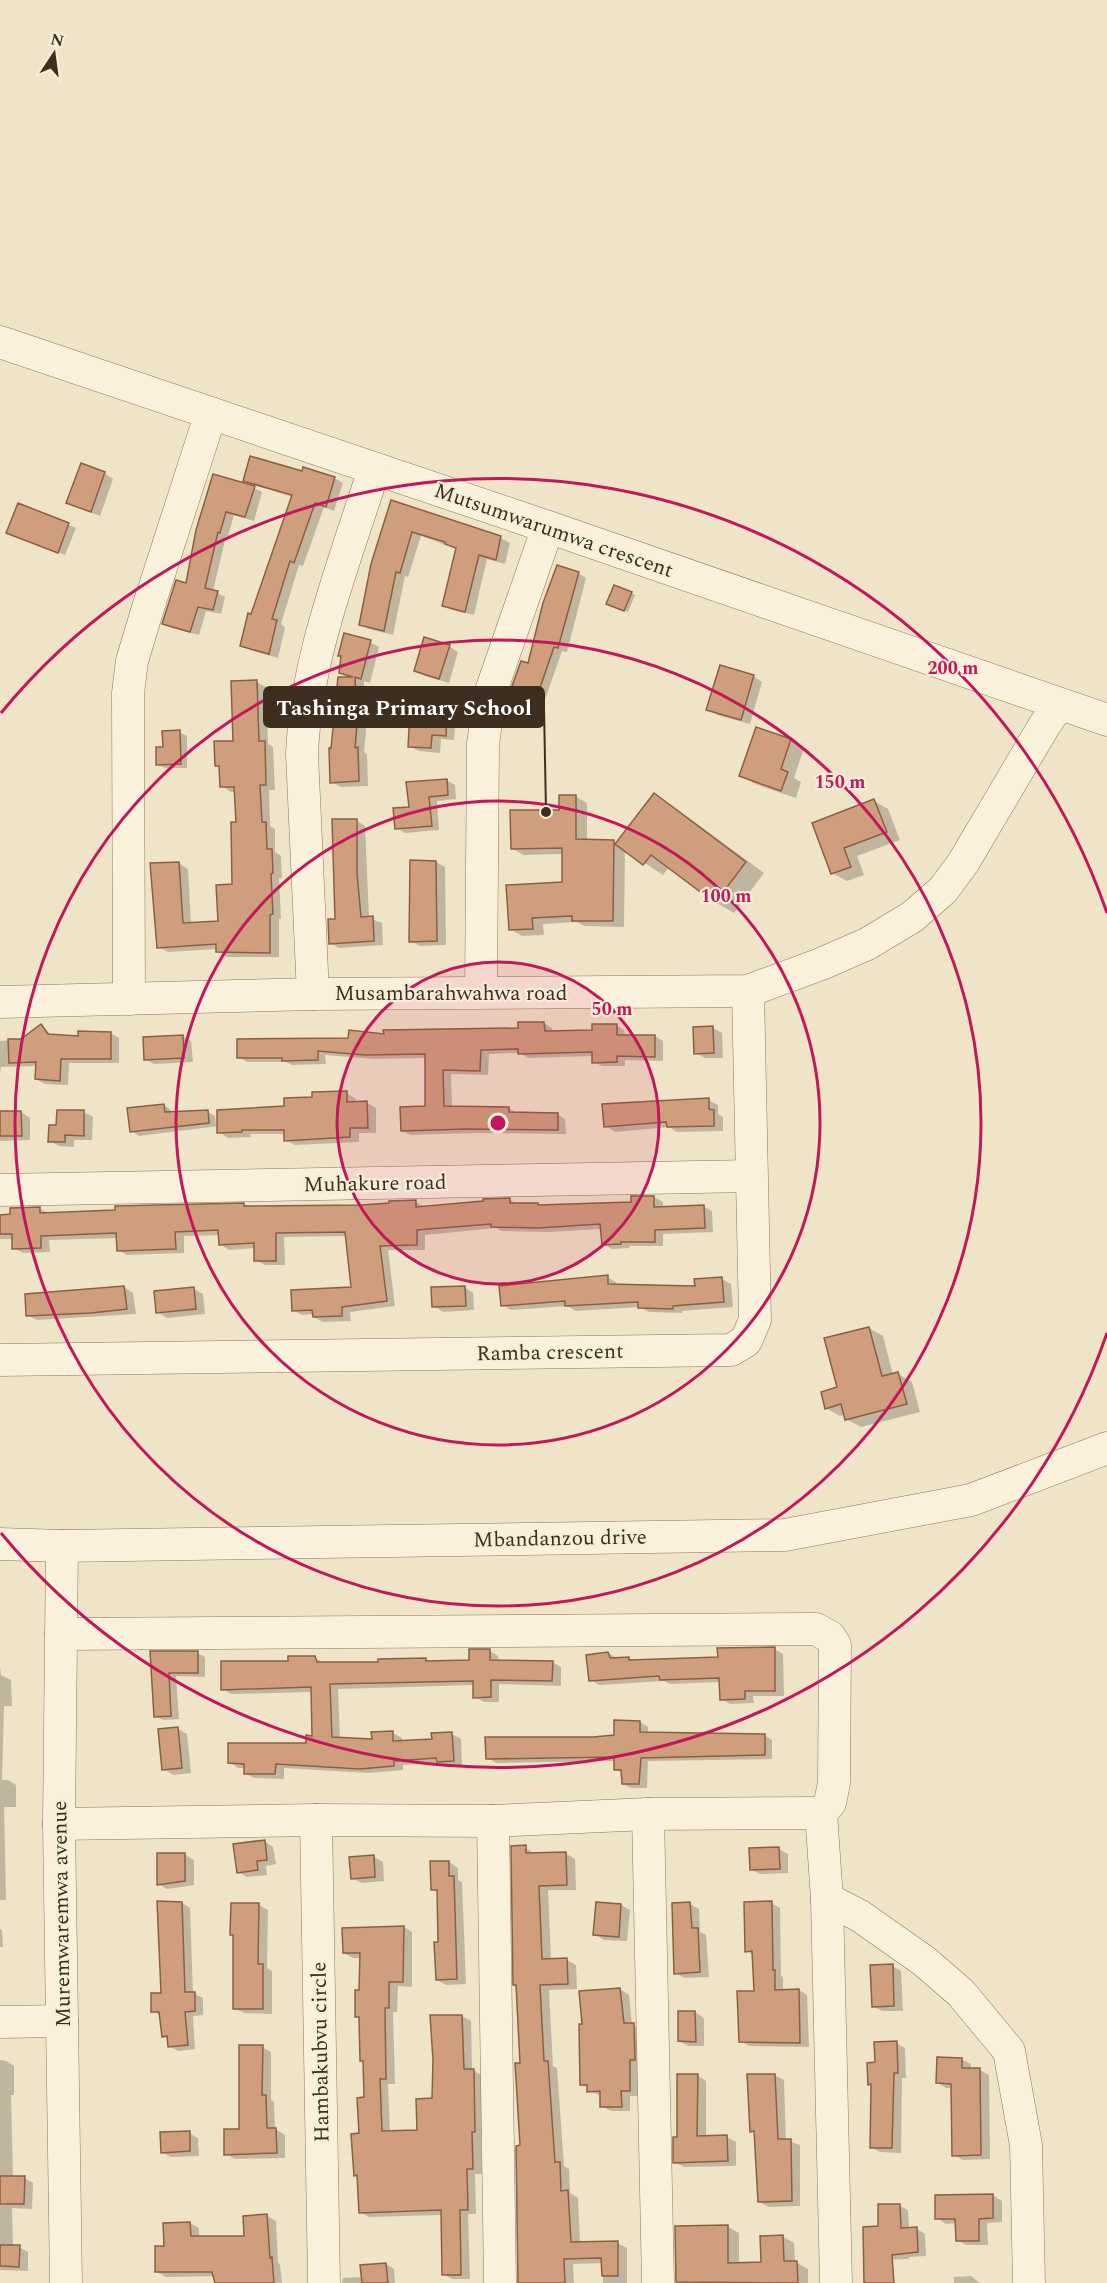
<svg xmlns="http://www.w3.org/2000/svg" width="1107" height="2283" font-family="Spectral,serif">
<rect width="100%" height="100%" fill="#f0e4c8"/>
<g fill="#0003">
<path d="M104,473L113,479L100,516L68,503Z"/>
<path d="M303,473L334,478L343,483L334,511L324,507L303,566L299,565L281,624L285,627L278,658L250,650L242,645L293,497L253,485L244,480Z"/>
<path d="M254,488L262,492L254,521L234,515L228,536H226L213,591L225,597L221,614L206,611L199,635L172,628L164,623L187,584L198,530Z"/>
<path d="M392,502L501,538L510,543L505,564L487,559L474,615L452,610L444,605L457,549L421,536L408,577L405,576L393,635L369,629L360,624Z"/>
<path d="M19,505L76,528L65,555L8,532Z"/>
<path d="M578,573L586,578L567,652L562,651L539,717L516,710L508,705Z"/>
<path d="M631,593L635,595L628,612L612,606Z"/>
<path d="M370,642L379,647L370,683L364,681L366,731L364,752L367,754L368,786L341,787L332,782L351,678L340,673Z"/>
<path d="M449,646L458,652L449,683L425,676L415,671Z"/>
<path d="M753,676L762,682L750,724L717,715L708,709Z"/>
<path d="M256,682L266,687L268,744L273,747L275,790H269L270,826L275,829V852L281,856L282,878H279L281,919H279V957H226L217,949L168,952L159,947L179,863L188,869L191,924L219,922L234,885L237,823L236,792H231L222,786L220,768L216,765L235,743Z"/>
<path d="M447,714L456,719L454,740L441,739L440,753L419,751L409,746Z"/>
<path d="M179,732L187,736V768H165L158,764L164,748Z"/>
<path d="M790,740L804,748L794,778L801,782L796,798L755,784L741,776Z"/>
<path d="M446,780L455,785L456,799L437,801L439,830L405,833L397,828L410,808Z"/>
<path d="M655,795L673,806L764,873L734,913L715,902L669,867L663,875L625,850L624,927L585,926L577,922L543,924L544,935L522,936L510,929L563,883L564,854L523,855L512,848L561,811L575,796L587,803V841H614L618,843Z"/>
<path d="M874,801L888,809L900,840L857,856L864,875L847,881L832,873L814,824Z"/>
<path d="M356,820L365,826L369,918L382,923L383,945L339,948L330,943L337,920Z"/>
<path d="M436,862L445,867L446,945L420,946L411,941Z"/>
<path d="M544,1023L552,1028V1032L593,1031L616,1025L624,1030L625,1036H655L663,1041V1061L625,1060V1066H602L594,1062V1056L528,1058L519,1053L489,1054L488,1075L451,1074L452,1107L509,1108L517,1113L557,1114L565,1119L566,1134L476,1133L411,1135L402,1131L427,1107V1058L374,1059L325,1055L326,1064L292,1065L286,1062H247L239,1057L349,1039L385,1035L519,1029Z"/>
<path d="M41,1026L53,1036L80,1037L110,1033L119,1038V1063H69L68,1085L45,1084L36,1079L37,1066L1,1067L0,1074V1041L21,1040Z"/>
<path d="M713,1028L722,1033L723,1058H705L696,1053Z"/>
<path d="M182,1036L191,1041L193,1062L154,1064L145,1059Z"/>
<path d="M346,1093L355,1098L356,1103H367L376,1108V1133H359V1142L295,1145L286,1140V1134H250L251,1137L228,1138L219,1132V1126L139,1136L131,1131L164,1105L171,1110L172,1113L208,1112L215,1116L216,1126H219L314,1099Z"/>
<path d="M708,1100L718,1105V1114L723,1117V1131L677,1132L669,1127L615,1132L606,1126Z"/>
<path d="M21,1112L30,1118V1140L0,1141V1113Z"/>
<path d="M84,1112L93,1117L92,1140H74V1147L59,1146L50,1141L58,1127Z"/>
<path d="M654,1197L663,1202V1208L703,1206L712,1211L713,1232L663,1234V1246H629L630,1248L612,1249L603,1244L602,1229L548,1232L501,1231L496,1228L425,1235V1250H388L395,1306L350,1312L351,1321L323,1322L314,1317V1314L302,1315L293,1310L353,1289L347,1236L284,1237L285,1265H265L256,1260L255,1248L229,1250L220,1244V1235L184,1236V1253L127,1255L118,1250V1238L49,1240L50,1252L23,1253L14,1248L13,1239H0V1216L40,1209L50,1214L243,1205L248,1208L391,1205V1202H416L426,1208L510,1200L517,1204H538L542,1207L633,1203L632,1198Z"/>
<path d="M607,1277L616,1282L617,1286L696,1287L722,1279L731,1284L733,1307L682,1311V1313L649,1312L640,1307L576,1311L567,1306L511,1310L502,1305Z"/>
<path d="M124,1287L133,1293L136,1314L37,1320L27,1315Z"/>
<path d="M464,1287L473,1293L474,1310L443,1312L434,1306Z"/>
<path d="M194,1289L203,1294L205,1314L167,1318L158,1312Z"/>
<path d="M869,1328L883,1336L893,1375L898,1374L912,1382L920,1412L861,1427L846,1419L845,1414L840,1416L826,1408L838,1388Z"/>
<path d="M775,1649L783,1654L784,1696H753L754,1703L730,1704L721,1699L720,1682L670,1684L664,1681L599,1685L591,1680L608,1653L617,1658H629L633,1661L719,1658Z"/>
<path d="M490,1651L498,1656L499,1661L552,1662L561,1667V1686L499,1684V1702H484L475,1697V1685L338,1689L340,1739L373,1741L393,1733L402,1738V1742L433,1741L452,1734L461,1739L462,1766H447L440,1763L403,1765V1770L369,1773L284,1768V1779L254,1778L245,1773V1768H238L229,1762L307,1745L314,1737L312,1692L231,1694L223,1689L289,1663L315,1658L324,1663H379L425,1659L432,1663L471,1662Z"/>
<path d="M152,1653H197L205,1657V1677L176,1676L179,1719L163,1720L156,1716Z"/>
<path d="M0,1667L1,1675L11,1680L12,1706H4L2,1780H8L16,1785V1807H4L6,1900H0Z"/>
<path d="M615,1722H640L648,1727V1734L764,1735L772,1740V1759L648,1761L647,1788H631L623,1784V1773L615,1769V1761L496,1763L488,1758L615,1736Z"/>
<path d="M178,1729L187,1734L191,1773L173,1775L164,1769Z"/>
<path d="M264,1841L273,1847L276,1864L266,1866L267,1875L247,1877L238,1872Z"/>
<path d="M525,1847L535,1854L565,1853L575,1859L576,1890H548L551,1960H567L576,1965L577,1989L549,1990L553,2066L557,2068L564,2166L569,2169L570,2193L578,2198L580,2243H617L627,2248V2283H603V2263L573,2264L574,2283H519L522,2064L518,1986L515,1985Z"/>
<path d="M779,1849L788,1854V1873L760,1874L751,1869Z"/>
<path d="M185,1855L194,1860V1885L167,1889L158,1884Z"/>
<path d="M374,1857L383,1862L384,1881L362,1883L352,1878Z"/>
<path d="M449,1862L458,1868V1880L462,1882L466,1984L446,1985L437,1980L439,1893L433,1889Z"/>
<path d="M182,1903L190,1908L193,1993L203,1998V2015L193,2016L195,2049L178,2051L169,2046V2039L163,2036L161,2016L153,2011L163,1995Z"/>
<path d="M771,1903L780,1908L781,1976L783,1977V1991L799,1990L807,1995L809,2047L749,2046L740,2041L755,1992L753,1955L747,1951Z"/>
<path d="M690,1904L699,1909L700,1932L706,1935L709,1977L685,1978L675,1973Z"/>
<path d="M259,1905L268,1910L267,1968L272,1971V2014L244,2013L234,2008Z"/>
<path d="M621,1905L630,1910L627,1941L604,1940L595,1934Z"/>
<path d="M404,1927L412,1932V1987L398,1986L397,2012H393L395,2084H388L390,2132H419L433,2100L462,2016L471,2021L472,2070L482,2075L484,2136H481L482,2174H475L476,2214H468L470,2279H452L443,2274L442,2215L369,2217L360,2212L359,2177L355,2175L365,2099L361,2018L357,2016L361,1992L362,1958H353L344,1953Z"/>
<path d="M0,1929L2,1930L3,1947H0Z"/>
<path d="M892,1966L901,1971L903,2011H882L873,2006Z"/>
<path d="M620,1989L629,1995L632,2025L643,2030L639,2096H630V2111H611L601,2106V2096L589,2091V2088L581,2084L583,2025Z"/>
<path d="M695,2012L704,2018V2046H688L679,2041Z"/>
<path d="M896,2043L905,2048L906,2078H902L901,2153L880,2152L871,2147L872,2085L869,2084L876,2064Z"/>
<path d="M262,2047L271,2052V2100L274,2102L275,2129L285,2135V2158L235,2159L226,2154L241,2130Z"/>
<path d="M961,2059L971,2064L970,2070H980L989,2075L990,2159L963,2160L954,2155L952,2088H946L937,2082Z"/>
<path d="M0,2060L6,2061L14,2066V2095H11L13,2178H24L33,2183L32,2209L12,2208L13,2247H19L28,2252V2271L0,2270Z"/>
<path d="M697,2075L706,2081V2137H727L736,2142V2166L684,2167L675,2162L678,2138Z"/>
<path d="M774,2075L784,2080L786,2140L800,2145V2206L769,2207L759,2202L756,2133L752,2131Z"/>
<path d="M189,2133L198,2138L199,2156L171,2157L162,2152Z"/>
<path d="M992,2195L1002,2201V2222L987,2223L988,2245H966L957,2240V2223L946,2224L937,2218Z"/>
<path d="M900,2206L908,2210L909,2229H917L925,2234L926,2256L909,2257V2259L873,2260L880,2228Z"/>
<path d="M267,2216L276,2221L278,2263L280,2264L282,2283H250Z"/>
<path d="M190,2223L199,2228V2238L221,2276L166,2277L157,2272L166,2248Z"/>
<path d="M676,2227H728L739,2233V2264L763,2263L782,2236L794,2243L795,2262L808,2269V2283H676Z"/>
<path d="M386,2264L394,2269L395,2283H342L343,2278L363,2277Z"/>
<path d="M971,2276L980,2283H954V2277Z"/>
</g>
<g fill="#cf9f7d" stroke="#8d5f41" stroke-width="1.5">
<path d="M250,456L302,471L303,467L335,477L326,507L315,503L294,563L290,561L272,619L277,620L269,654L240,646L248,613L251,614L292,495L243,481Z"/>
<path d="M81,463L105,472L91,512L66,503Z"/>
<path d="M213,474L255,486L245,517L226,512L220,533L218,532L205,588L218,591L213,610L198,607L190,632L162,624L176,580L186,583L196,530Z"/>
<path d="M391,500L501,536L496,560L479,555L465,612L442,606L456,548L445,544V542L412,532L400,573L396,572L384,631L359,625L371,564Z"/>
<path d="M18,503L69,523L58,553L6,533Z"/>
<path d="M557,565L579,572L558,648L554,647L531,714L506,706L507,700L521,661L528,663L543,603Z"/>
<path d="M614,585L632,592L624,611L606,604Z"/>
<path d="M344,633L371,640L361,679L355,677L357,725L355,748L358,747L359,781L330,783L329,748H331L338,677H353L339,673L341,656H338Z"/>
<path d="M424,637L450,645L439,679L414,671Z"/>
<path d="M720,665L754,675L741,720L706,710Z"/>
<path d="M257,680L259,741H265L266,785H260L262,822H266L267,849H272L273,873L271,874L273,914L270,915V953L216,952V944L157,948L150,863L179,862L183,923L218,921L216,885L232,884L231,822H236L234,787H220L219,766H215L214,741H233L231,681Z"/>
<path d="M410,709L447,712L446,736L432,735L431,748L408,747Z"/>
<path d="M756,727L791,739L781,769L788,772L781,791L739,776Z"/>
<path d="M180,730L181,764L156,765V747H163L162,731Z"/>
<path d="M447,779L448,795L429,797L432,826L395,829L393,808L409,807L406,782Z"/>
<path d="M654,793L746,862L715,903L651,855L643,865L615,844Z"/>
<path d="M559,795H576V839L614,840L613,921H572V916L532,918L533,929L509,930L506,885L562,882V848L511,849L510,810H559Z"/>
<path d="M874,799L887,832L844,848L851,867L831,874L812,823Z"/>
<path d="M332,819H357V873L361,917L373,916L374,941L329,944L328,919H335Z"/>
<path d="M410,860L436,861L437,941L409,942Z"/>
<path d="M518,1022H544L545,1031L592,1030V1024H617V1035H655V1057L617,1056V1062L592,1063V1052L518,1054V1049L481,1050L480,1071L443,1070L444,1106L509,1107V1112L558,1113V1130L467,1129L401,1131L400,1107L425,1106V1054L365,1055L318,1051V1060L282,1061V1058H237V1039L348,1038L349,1030L384,1034L383,1030L518,1028Z"/>
<path d="M41,1024L48,1034L78,1036V1031L111,1032V1059H61L60,1081L35,1079L36,1062L9,1063L8,1039H21Z"/>
<path d="M713,1026L714,1053L694,1054L693,1027Z"/>
<path d="M183,1035L184,1058L144,1060L143,1037Z"/>
<path d="M347,1091V1102L367,1101L368,1128H350V1137L284,1141V1130H242V1132L217,1133V1110L284,1106V1098L312,1097V1092Z"/>
<path d="M709,1098V1109L714,1110V1126L667,1127L666,1122L604,1127L602,1104Z"/>
<path d="M164,1104L165,1112L208,1110L209,1123L130,1132L127,1108Z"/>
<path d="M57,1110H84V1136L65,1135V1142H48L49,1125H56Z"/>
<path d="M0,1111H21L22,1136H0Z"/>
<path d="M631,1196H654V1207L704,1205L705,1228L655,1230V1242H621V1244L602,1245L600,1224L538,1228L491,1227V1224L417,1230V1245L380,1246L387,1301L342,1307V1316L313,1317L312,1310L292,1311L291,1290L351,1287L345,1232L276,1233V1261H254V1243L219,1245L218,1230L175,1232L176,1249L117,1251L116,1233L41,1236V1248L12,1249V1234H0V1215L10,1214V1208L40,1207V1213L115,1210V1206L244,1203V1206L362,1205L389,1203V1201L416,1200V1207L483,1201V1199L510,1198V1203H538V1205L631,1202Z"/>
<path d="M608,1275V1284L695,1286L694,1279L722,1277L724,1302L673,1306V1309L638,1308V1302L565,1306V1301L501,1306L499,1286Z"/>
<path d="M124,1286L127,1309L91,1313L26,1316L25,1294Z"/>
<path d="M465,1286L466,1306L432,1307L431,1287Z"/>
<path d="M194,1287L196,1309L156,1313L154,1291Z"/>
<path d="M869,1327L882,1376L898,1372L907,1404L845,1420L841,1404L825,1409L821,1392L837,1387L824,1338Z"/>
<path d="M775,1647V1691H745V1699L720,1700L719,1678L660,1680L659,1676L589,1681L586,1655L608,1652L610,1658L629,1657V1660L718,1657L717,1648Z"/>
<path d="M469,1649H490V1660L553,1661L552,1681L491,1680V1697L473,1698V1681L330,1684L332,1737L372,1739L371,1732L393,1731V1741L432,1739L431,1733L452,1732L454,1761L437,1762L436,1758L394,1761V1766L360,1769L276,1764L275,1774H244V1764L228,1763V1743H306V1735L312,1736L311,1687L221,1690V1661H288V1656H315L317,1662H378V1659L426,1658V1661L469,1660Z"/>
<path d="M150,1651H198V1673H169L171,1716L154,1717Z"/>
<path d="M614,1720L640,1721V1732L765,1734V1755L641,1758L639,1784H622L621,1770H614V1757L486,1759L485,1737H593L614,1735Z"/>
<path d="M178,1727L182,1768L162,1770L158,1729Z"/>
<path d="M265,1840L267,1860L257,1861L258,1870L237,1873L233,1844Z"/>
<path d="M526,1845V1853L566,1852L567,1885L539,1886L542,1959L567,1958L568,1984L540,1985L544,2061H548L555,2162H560L561,2191L568,2190L571,2242L618,2241V2276H602L601,2258L564,2259L565,2283H518L516,2146L520,2145L515,2063H520L516,1985H513L511,1846Z"/>
<path d="M779,1847L780,1869L750,1870L749,1848Z"/>
<path d="M157,1853H185V1881L157,1885Z"/>
<path d="M374,1855L375,1877L351,1879L349,1857Z"/>
<path d="M430,1861H449V1876H454L457,1979L436,1980L434,1942H438L437,1890H431Z"/>
<path d="M157,1901L182,1902L185,1992H195V2011L185,2012L188,2045L168,2047L167,2036L162,2037L159,2012H151V1993H161Z"/>
<path d="M772,1901L773,1970H775V1990L799,1989L800,2043L739,2042L737,1991H754L752,1951L745,1952L744,1902Z"/>
<path d="M596,1902L621,1904L619,1937L593,1935Z"/>
<path d="M690,1902L692,1928H698L700,1972L674,1974L672,1903Z"/>
<path d="M231,1903H259L258,1964H263V2009H233V1935H230Z"/>
<path d="M404,1926L403,1982H389V2008H385L386,2079H380L382,2131L417,2130L416,2099L432,2098L433,2060L430,2015H462L464,2069H474L475,2132H472L473,2169H467L468,2210H460L461,2275H442L441,2210L359,2213L357,2175L354,2176L351,2134L359,2133L357,2098L364,2097L363,2061H360L359,2017H355V1990H359L360,1953H343L342,1928Z"/>
<path d="M893,1964L894,2006L872,2007L870,1965Z"/>
<path d="M620,1988L624,2023H634L635,2060H630V2091H621L622,2107H600V2091L587,2092V2085H580L579,2024H582L579,1991Z"/>
<path d="M678,2011H695L696,2042L678,2041Z"/>
<path d="M897,2041L898,2073H894L892,2148H870L871,2084L868,2085L867,2063L875,2062L874,2042Z"/>
<path d="M239,2045H263L262,2095H266L267,2128H276L277,2153L224,2155V2129H239Z"/>
<path d="M937,2057L962,2058V2068H980L981,2155L952,2156L951,2084L936,2083Z"/>
<path d="M677,2074H698L697,2136L727,2135L728,2161L673,2163V2137H677Z"/>
<path d="M747,2074H775L778,2139H791L792,2201L758,2202L754,2131L750,2132Z"/>
<path d="M190,2131V2151L161,2153L160,2132Z"/>
<path d="M0,2176H25L24,2204H0Z"/>
<path d="M993,2194V2218L979,2219V2241H956L955,2219H935V2195Z"/>
<path d="M878,2204H900L901,2228L917,2227L918,2252L892,2255L894,2283H864L863,2227L878,2226Z"/>
<path d="M267,2214L270,2258L272,2257L274,2283H215L212,2272H155V2246H164L163,2223L190,2222L191,2236H244L243,2216Z"/>
<path d="M728,2225V2263L761,2262L760,2236L783,2235L784,2261H797L798,2283L676,2282L675,2226Z"/>
<path d="M0,2245H20L19,2267L0,2266Z"/>
<path d="M386,2263L388,2283H362L360,2265Z"/>
</g>
<g fill="none" stroke-linecap="round" stroke-linejoin="round">
<defs>
<g id="minor">
<path d="M0,342L548,527L1107,720"/>
<path d="M481,992L483,744L490,694L548,527"/>
<path d="M313,994L302,754C306,656 345,562 374,469"/>
<path d="M129,999L128,693L132,661L147,611L211,413"/>
<path d="M0,1002L313,994L748,991L821,964L867,944L912,917L943,890L963,863L1044,726L1059,704"/>
<path d="M0,1190L751,1176"/>
<path d="M0,1360L731,1350L746,1341L755,1320L748,991"/>
<path d="M0,1544L62,1546L785,1535L971,1500L1107,1448"/>
<path d="M62,1546L59,1824L66,2283"/>
<path d="M61,1634L816,1629L830,1637L835,1645L834,1783L830,1803L821,1813L827,1899L836,2283"/>
<path d="M648,1814L658,2283"/>
<path d="M316,1820L324,2283"/>
<path d="M493,1821L500,2283"/>
<path d="M59,1824L316,1820L493,1821L648,1814L821,1813"/>
<path d="M827,1899L860,1916L924,1961L961,1993L1009,2051L1026,2145L1029,2283"/>
<path d="M0,2022L62,2021"/>
</g>
</defs>
<use href="#minor" stroke="#8d765c" stroke-width="33"/>
<use href="#minor" stroke="#faf1dc" stroke-width="32"/>
</g>
<circle cx="498" cy="1123" r="161" fill="#c2185b" fill-opacity=".12"/>
<g fill="none" stroke="#c2185b" stroke-width="3">
<circle cx="498" cy="1123" r="161"/>
<circle cx="498" cy="1123" r="322"/>
<circle cx="498" cy="1123" r="483"/>
<path d="M1107 1333A644 644 0 0 1 1 1533M1 713A644 644 0 0 1 1107 913"/>
</g>
<g text-anchor="middle" stroke-width="4.5" stroke-linejoin="round" paint-order="stroke">
<g font-size="21" fill="#3d2e20" stroke="#f7eed8">
<text transform="translate(554 530) rotate(19)" y="7">Mutsumwarumwa crescent</text>
<text x="451" y="1000">Musambarahwahwa road</text>
<text transform="translate(375 1183) rotate(-1)" y="7">Muhakure road</text>
<text transform="translate(550 1352) rotate(-1)" y="7">Ramba crescent</text>
<text transform="translate(560 1538) rotate(-1)" y="7">Mbandanzou drive</text>
<text transform="translate(61 1914) rotate(-91)" y="7">Muremwaremwa avenue</text>
<text transform="translate(320 2052) rotate(-91)" y="7">Hambakubvu circle</text>
</g>
</g>
<circle cx="498" cy="1123" r="9" fill="#c2185b" stroke="#f7eed8" stroke-width="3"/>
<g font-size="18" text-anchor="middle" font-weight="bold" fill="#c2185b" stroke="#f7eed8" stroke-width="4.5" stroke-linejoin="round" paint-order="stroke">
<text x="953" y="674">200 m</text>
<text x="840" y="788">150 m</text>
<text x="726" y="902">100 m</text>
<text x="612" y="1015">50 m</text>
</g>
<path fill="none" stroke="#3d2e20" stroke-width="2" d="M546 812L544 707"/>
<circle fill="#3d2e20" stroke="#f7eed8" stroke-width="2" cx="546" cy="812" r="6"/>
<rect fill="#3d2e20" stroke="#3d2e20" stroke-width="2" x="264" y="687" width="280" height="40" rx="6"/>
<g font-size="22" text-anchor="middle" font-weight="bold" fill="#fff">
<text x="404" y="715">Tashinga Primary School</text>
</g>
<g transform="translate(54 54) rotate(13)" stroke="#f7eed8" stroke-width="4.5" paint-order="stroke">
<path d="M0-4.5L10 22L0 15L-10 22Z" fill="#3d2e20"/>
<text y="-9" font-size="16" font-weight="bold" text-anchor="middle" fill="#3d2e20">N</text>
</g>
</svg>
